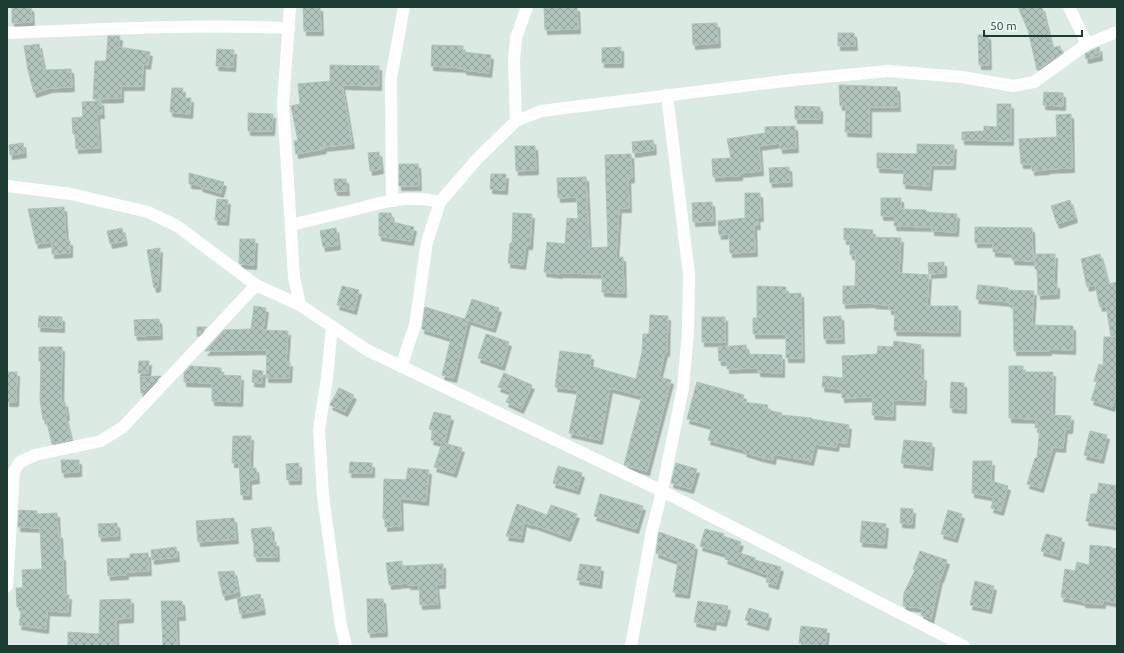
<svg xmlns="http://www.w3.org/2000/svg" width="1124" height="653" font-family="Ubuntu,sans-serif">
<defs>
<pattern id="building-cross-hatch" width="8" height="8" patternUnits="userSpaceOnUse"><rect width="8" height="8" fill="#b1c5bd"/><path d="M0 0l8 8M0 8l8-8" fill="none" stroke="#8fa19a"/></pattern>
<filter id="shadow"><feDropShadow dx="2.5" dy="4.5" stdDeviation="0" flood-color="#0004"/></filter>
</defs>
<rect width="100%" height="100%" fill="#dceae4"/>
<g fill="url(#building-cross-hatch)" stroke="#aec4bb" filter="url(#shadow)">
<path d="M12,7H31L32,22L12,23Z"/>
<path d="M303,7H320L321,31H304Z"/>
<path d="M544,7H577L578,29L545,30Z"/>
<path d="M1018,7H1042L1052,48L1060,46L1062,53L1037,70L1028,30Z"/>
<path d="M717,23L718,43L693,45L692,24Z"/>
<path d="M838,33H854L855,46H838Z"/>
<path d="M978,35H988L989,65H979Z"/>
<path d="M108,36H120L119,47L150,52L148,65L143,64L142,86H121V98L93,99L95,61H106Z"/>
<path d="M39,44L44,70L71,69L72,87L50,88L34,93L28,70L24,46Z"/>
<path d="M432,45L463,46V52L491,55L489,73L464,70V68L431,66Z"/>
<path d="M621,47V63H602V48Z"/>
<path d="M1099,47L1100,56L1086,59L1085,54Z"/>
<path d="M217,49L234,50L233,67L216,66Z"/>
<path d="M330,65L379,66V86L342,85L352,144L323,147L324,149L296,154L294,141H298L291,106L300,104L298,84L330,81Z"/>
<path d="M839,85L897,87L898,107H869V133L845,132L846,105L840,106Z"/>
<path d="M172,88H183L182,98H191L190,114L170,112Z"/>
<path d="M1044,92L1063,93V106L1043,105Z"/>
<path d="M101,101L102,114H97L99,148L76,149L75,134H73L72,118L83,117L82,102Z"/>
<path d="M997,104H1011V141L962,140V132L984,131V126L997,127Z"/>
<path d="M795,106L820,107V119H795Z"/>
<path d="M248,113L273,114L272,131H248Z"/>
<path d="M1071,114L1072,168L1047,169V170L1032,171V164H1021L1019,139L1057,137L1056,115Z"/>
<path d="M795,126L796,148L780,149V143L759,146L761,171L740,173V176L713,177L712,159L731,158L727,139L765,133V127Z"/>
<path d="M653,140L654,150L633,153L632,142Z"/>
<path d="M23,143L24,153L10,155L9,145Z"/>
<path d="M917,144L954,145L953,165H931L929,186L903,184L904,169L877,168V153L917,154Z"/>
<path d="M515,146H535L536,170L516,171Z"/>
<path d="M379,152L381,169L370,171L368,153Z"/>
<path d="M631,154L632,178L628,179L629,208H619L616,258L623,257L624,293L602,292V274L560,273V274L544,272L547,242L565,244L567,218L578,219L577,197L558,198L557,178L586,177L589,248L608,247L605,155Z"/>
<path d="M399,164H418L419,186H399Z"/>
<path d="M789,167L790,182L770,183L769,168Z"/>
<path d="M189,173L224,182L221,193L200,187L201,185L189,184Z"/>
<path d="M491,174H506L505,190L490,189Z"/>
<path d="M334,179H346L347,191H335Z"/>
<path d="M745,193H760L761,217H757L758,225H754L755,252L730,253L729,234L719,235L718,221L745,218Z"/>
<path d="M881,198H901V209L926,210V212L957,214L956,232L932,231V227L894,226L895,216H881Z"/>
<path d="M217,199L228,200L226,221L215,220Z"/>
<path d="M1070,200L1075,218L1057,224L1051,206Z"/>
<path d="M712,202L713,221L693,222L692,203Z"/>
<path d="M64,207L66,241H70V253L52,254V242L36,244L28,209Z"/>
<path d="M379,213H391L392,222L414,227L411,241L379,236Z"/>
<path d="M513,213L532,214L530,245H526L523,265L508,263L510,243H512Z"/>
<path d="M975,227L1032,228L1033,261L1012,260V253L993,252V243H975Z"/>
<path d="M122,228L125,241L110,244L107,231Z"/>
<path d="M336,228L338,245L323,247L320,231Z"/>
<path d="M844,228L873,230L872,237L901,238L899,273L929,275L927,306H958V332L894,331L895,310H889V305L873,304V303L843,304V286H855L856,255H850V240H844Z"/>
<path d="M240,239H255L254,265L241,264L239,263Z"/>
<path d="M160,248L158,287L154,288L147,250Z"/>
<path d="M1035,254H1055L1054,284H1057V294L1038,295L1037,269H1035Z"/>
<path d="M1100,254L1108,284L1117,282V335L1111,336L1106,306L1100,307L1095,285L1087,287L1081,259Z"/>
<path d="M944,262V273L929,274L928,263Z"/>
<path d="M978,285L1008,288V290L1034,291L1032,322H1033L1034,325L1073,326V350L1049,349V351H1014L1013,304H1009V302L976,299Z"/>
<path d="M342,286L359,290L354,310L337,305Z"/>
<path d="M757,286L786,287V294L801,293L802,358H786V334H753V318H757Z"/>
<path d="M472,299L499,308L493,328L465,319Z"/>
<path d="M254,306L266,308L263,330L288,331L286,362H290L289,378H266L267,350L205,351L224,330L251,329Z"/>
<path d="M425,307L468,320L454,378L442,375L451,338L422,329Z"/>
<path d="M650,315L668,316L667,352H665L659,377L671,380L647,471L624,465L642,396L610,388L600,440L569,433L578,390L555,387L560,351L591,355L590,366L636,379L642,352L643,334H649Z"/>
<path d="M39,316L62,317V328L38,327Z"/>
<path d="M841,316L842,339H824L823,317Z"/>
<rect x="702" y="317" width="23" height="25"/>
<path d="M159,319L160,335L135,336L134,320Z"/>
<path d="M197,327H207L197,337Z"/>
<path d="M486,334L509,342L502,366L478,358Z"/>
<path d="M1104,337H1117V393L1112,407L1091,400L1097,382L1094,381L1099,364L1103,366Z"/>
<path d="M894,341L921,345V376H924L923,401L893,400V416L872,415L873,397L842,398V389L822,387L823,376L843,378L842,356L877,354L878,346L893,347Z"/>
<path d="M746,345L747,354L782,355V373L758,372V368L727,369V361H719L718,347Z"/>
<path d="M39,347H62L61,403L65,402L67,416H65L71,440L52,444L46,419L43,420L40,400L41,361H39Z"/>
<path d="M139,361H149L148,373H138Z"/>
<path d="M190,366L221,368V375L241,376L240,402L212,401V383L184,382V373Z"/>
<path d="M1009,366H1023V372H1053L1052,415L1071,416L1070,429H1065L1063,448L1053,447L1041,488L1027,484L1035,458H1037L1040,428H1035L1036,419L1009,418Z"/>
<path d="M253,370L263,371L262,383L252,382Z"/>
<path d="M7,372H17L16,402H7Z"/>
<path d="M504,373L532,385L521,409L506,402L511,392L498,387Z"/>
<path d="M161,376L144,393H141L140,377Z"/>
<path d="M697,382L744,395L742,402L768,405L767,410L782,413L781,415L812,418L811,419L849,425L847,443L837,442L836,447L815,444L811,461L774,454L773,460L760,457L744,452L745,450L708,440L712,426L687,419Z"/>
<path d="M951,382L964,383V409L950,408Z"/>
<path d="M339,388L354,395L345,412L330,405Z"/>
<path d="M434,412L451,416L444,443L462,448L454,473L434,467L442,443L431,440L433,430L429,429Z"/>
<path d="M1090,431L1107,435L1101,459L1084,455Z"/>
<path d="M233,436H251L250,468H256L257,479L249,480V495H241L239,463H232Z"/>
<path d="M904,440L932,443L930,466L901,463Z"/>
<path d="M61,460H79V472L62,473Z"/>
<path d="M973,461H992L991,481L1008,486L1001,511L991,508L994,497L972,493Z"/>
<path d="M350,462L372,463V473H349Z"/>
<path d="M299,463V480H287L286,464Z"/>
<path d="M676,463L697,469L691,489L671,483Z"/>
<path d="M558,466L582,473L577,490L553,483Z"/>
<path d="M408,468L429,470L426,501L400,498L401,526L385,527V519H383L384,479L406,480Z"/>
<path d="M1099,483L1117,486V526L1086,521L1091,494H1097Z"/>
<path d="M600,494L643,506L636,529L594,516Z"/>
<path d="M517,504L547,515L551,505L577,514L568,537L532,524V525L524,522L521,538L506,536Z"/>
<path d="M901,508L913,509L912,524L900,523Z"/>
<path d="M19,510L37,511V514L57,513L58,534H60L61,556H63L64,595H69L68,612L47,611L46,629L19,625L22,607H17L16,588H23L22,570L42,569L40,528L18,527Z"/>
<path d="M948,510L962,514L955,538L941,534Z"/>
<path d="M234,518L236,539L198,542L196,521Z"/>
<path d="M862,521L886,524L884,544L860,542Z"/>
<path d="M117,523L118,536L99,537L98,524Z"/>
<path d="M271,527L272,542H276L277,557H254V542H253L251,529Z"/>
<path d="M705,529L724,534L723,536L741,542L737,552L755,558V560L781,567L776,585L766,582L768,575L725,559L727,554L700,546Z"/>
<path d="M659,532L695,545L687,594L673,592L678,561L656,553Z"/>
<path d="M1046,534L1062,538L1058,556L1041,551Z"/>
<path d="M1090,545L1111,547V548L1117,549V603L1103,600V604L1083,603V601L1061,597L1065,569L1075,571L1077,562L1089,565Z"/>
<path d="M176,547L177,557L152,560L151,550Z"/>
<path d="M920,551L947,560L941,578H940L931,619L921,615L922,608L903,606L904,593L915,570L913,569Z"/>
<path d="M148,553L149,571L126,572V575L108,576L107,559L130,558V554Z"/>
<path d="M402,561V566L443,564V584H436L438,604L420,605L419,585H408V583L389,585L386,563Z"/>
<path d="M580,564L601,567L599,584L577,580Z"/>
<path d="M234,571L238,592L223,596L218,572Z"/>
<path d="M975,581L994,586L989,609L970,605Z"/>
<path d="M260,594L263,610L240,614L237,598Z"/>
<path d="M131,599V618L116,619V646H68V632L99,634L100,600Z"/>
<path d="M367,599H383L385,632L368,633Z"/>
<path d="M161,601H182L183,616H176L177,646H163Z"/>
<path d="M698,601L728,606L724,622L714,620L713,626L694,622Z"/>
<path d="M749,608L769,614L766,626L745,620Z"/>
<path d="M801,626L827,629L825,646L799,643Z"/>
</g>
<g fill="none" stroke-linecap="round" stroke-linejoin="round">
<g stroke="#fff" stroke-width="12">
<path d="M290,7L283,104L294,277L300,305L367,350L662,491L964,646"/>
<path d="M1069,7L1087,44"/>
<path d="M7,33C101,29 195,24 289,28"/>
<path d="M516,121L514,61L516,38L527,7"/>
<path d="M7,186L71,194L148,212L177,226L256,285L300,305"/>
<path d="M392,201L391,78L404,7"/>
<path d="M291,225C311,220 332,215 353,210C384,202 408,194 440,202"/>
<path d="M332,326L327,378L319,429L323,496L341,626L346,646"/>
<path d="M401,367L415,325L427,242L440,202L478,158L516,121L541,111L793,80L888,71L962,77L1013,86L1034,82L1087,44L1117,32"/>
<path d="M7,586L14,471L20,462L35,455L101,441L123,427L256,285"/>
<path d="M631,646L652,531L662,491L683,388L688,332L689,275L667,95"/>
</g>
</g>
<rect width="1124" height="653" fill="none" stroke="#1c3b33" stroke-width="16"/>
<path d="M984 30v6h98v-6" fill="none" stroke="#1c3b33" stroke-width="2"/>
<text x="990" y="30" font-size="12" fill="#1c3b33" stroke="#ecf7f2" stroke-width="3" paint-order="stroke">50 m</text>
</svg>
